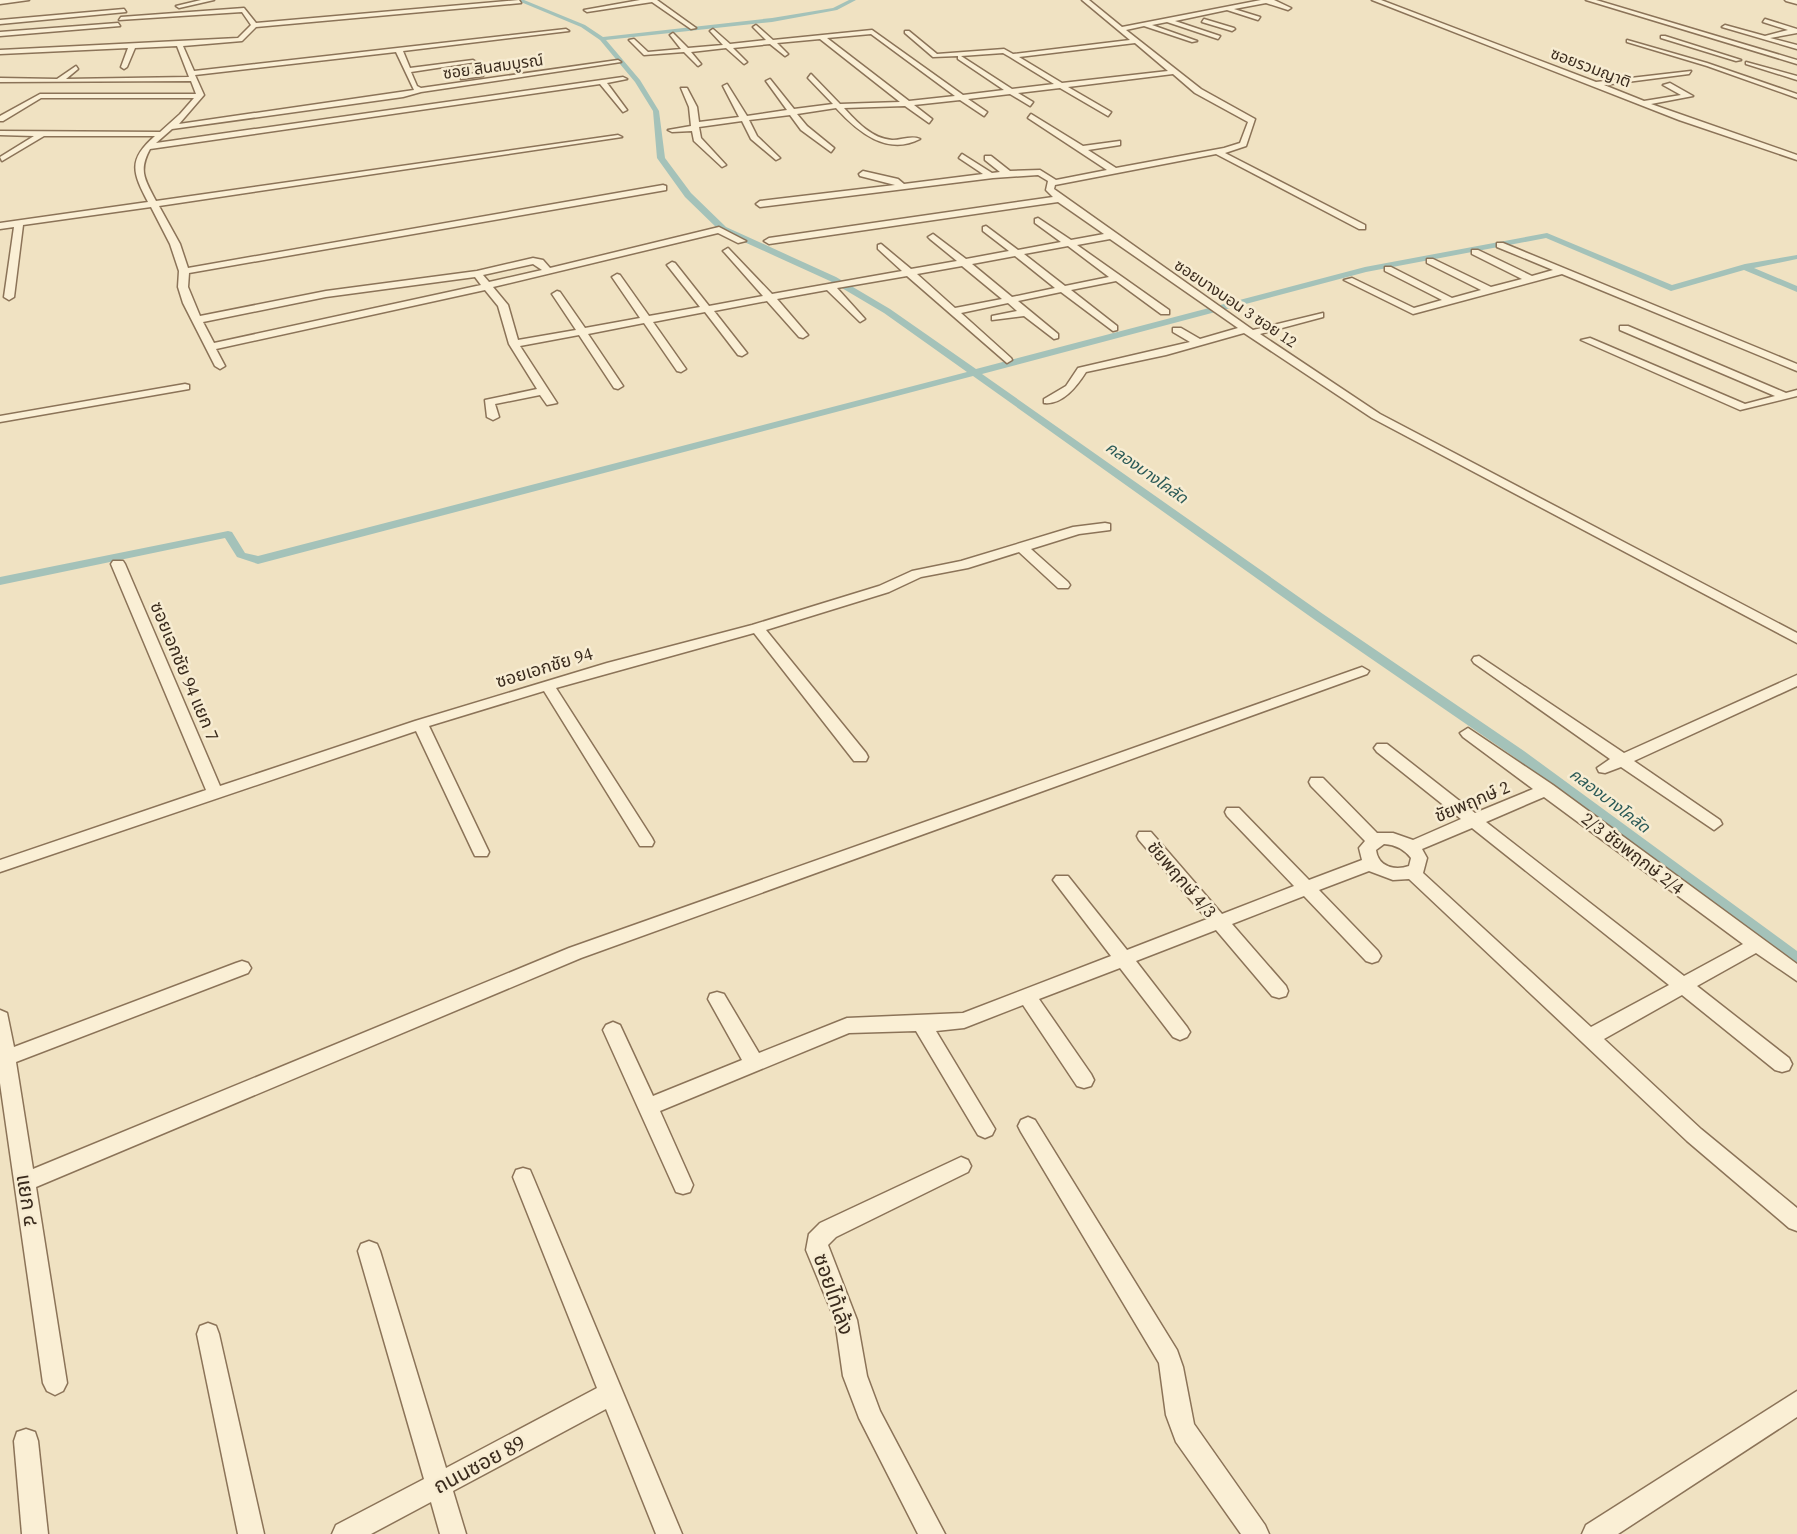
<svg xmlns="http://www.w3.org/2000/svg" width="1797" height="1534" font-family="'Source Serif 4','Noto Sans Thai',serif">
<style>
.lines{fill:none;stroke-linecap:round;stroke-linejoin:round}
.canal{fill:#a4c2b9;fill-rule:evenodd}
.minor-casing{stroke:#8b7358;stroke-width:3}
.minor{fill:#faefd5;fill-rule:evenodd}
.labels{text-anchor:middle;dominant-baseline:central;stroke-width:5;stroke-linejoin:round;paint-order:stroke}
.far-street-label{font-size:16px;fill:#3a2b1d;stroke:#f7ecd2}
.far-water-label{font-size:16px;font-style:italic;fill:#2b5a57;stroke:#f7ecd2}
.street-label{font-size:18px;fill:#3a2b1d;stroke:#f7ecd2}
.near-street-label{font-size:21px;fill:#3a2b1d;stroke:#f7ecd2}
</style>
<rect width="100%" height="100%" fill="#f0e2c2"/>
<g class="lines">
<polygon class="canal" points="516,0 524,0 585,25 603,37 772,18 833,8 849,0 856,0 837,10 772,22 606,40 640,80 659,111 665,158 691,193 726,227 836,277 890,309 976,369 1365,267 1547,233 1672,285 1745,264 1797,255 1797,259 1754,268 1797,286 1797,292 1744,270 1671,291 1546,238 1366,272 982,374 1323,614 1524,751 1797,951 1797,966 1791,964 1514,757 1315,620 973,376 258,564 237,557 225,538 0,585 0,577 228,531 232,532 245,553 258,556 967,372 884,313 830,281 720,231 685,197 657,158 653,111 635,82 600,40 581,27"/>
<defs>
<g id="minor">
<polygon points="0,0 29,0 0,4"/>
<polygon points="201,0 214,0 179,8 176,6"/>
<path d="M519 0 521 3 256 27 242 41 183 46 194 71 566 29 569 31 403 51 410 68 473 60 476 62 411 72 417 86 421 88 618 60 621 62 421 92 403 97 172 129 156 143 623 77 627 79 607 83 627 110 623 112 600 84 150 149C138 171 145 180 156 201L618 135 622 137 159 206 180 244 188 268 663 185 666 186V190L189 273 188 287 200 316 326 291 477 271 533 258 543 260 550 268 719 227 746 241 738 243 718 233 493 287 508 305 518 340 576 330 552 294 557 291 560 292 585 328 640 318 612 277 617 274 620 275 649 316 700 307 667 265 672 262 675 263 709 306 763 296 725 253 723 251 728 248 772 294 902 271 878 249V245L881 244 911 269 957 261 930 239 928 237 933 234 966 259 1009 251 983 231V227L986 226 1018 250 1061 242 1035 223V219L1038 218 1071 240 1104 234 1058 202 769 244 764 241 769 238 1053 197 1046 190 1048 181 1038 175 993 178 760 207 756 204 760 201 895 185 860 176 859 174 863 171 898 179 904 184 983 174 959 158 962 154 992 173 1000 172 985 160V156H991L1010 171 1040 170 1056 180 1107 170 1028 118 1031 114 1083 146 1120 141V145L1088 150 1116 168 1224 148 1240 143 1248 122 1195 93 1173 74 1068 87 1111 112 1108 116 1060 88 1018 93 1033 102 1030 106 1010 94 968 99 987 112 984 116 960 100 914 105 932 119 929 123 905 106 844 108C856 121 872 139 892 140 902 140 911 135 920 139 887 156 858 132 836 108L797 114 807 126 834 148 831 152 801 130 790 115 749 120 757 136 780 158 776 160 751 139 742 121 699 127 701 138 726 165 722 167 694 141 692 131 672 132 668 130 691 126 689 107 681 88H687L697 107 699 122 739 117 723 86 727 84 747 116 787 110 766 81 770 79 794 109 833 104 808 78 811 74 840 104 900 102 820 39 777 43 788 54 785 56 770 44 733 48 747 62 744 64 726 48 691 52 701 64 698 66 684 52 644 55 629 40 634 39 648 52 681 49 670 35 673 33 688 48 723 45 710 31 713 29 730 44 766 40 753 27 756 25 773 40 872 30 963 95 1004 90 958 59V56L933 57 905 33V31H909L937 54 1004 49 1013 54 1130 40 1082 0H1089L1122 27 1261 0H1274L1291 8 1288 10 1266 3 1234 9 1260 17 1258 20 1227 10 1175 21 1220 36 1218 39 1167 22 1152 25 1197 41 1192 42 1144 26 1126 30 1201 89 1255 119 1246 146 1225 153 1365 225V229H1359L1216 154 1055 185 1054 189 1253 330 1323 313V317L1260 334 1380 414 1797 633V643L1372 418 1244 333 1166 355 1086 372C1077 386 1063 405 1044 403V399L1066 386 1078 368 1190 342 1173 332V328H1181L1200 339 1238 328 1110 239 1077 245 1169 310V314H1161L1116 281 1071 290 1117 326V330L1113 331 1061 292 1018 301 1058 334V338L1054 339 1024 316 992 320V316L1017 311 1008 303 961 313 1011 358 1012 360 1007 363 907 276 837 288 865 319 860 322 827 290 777 299 808 335 803 338 799 337 767 301 714 311 747 353 742 356 738 355 705 312 653 322 686 369 681 372 677 371 644 323 588 334 623 386 618 389 614 388 579 335 520 346 557 403 547 405 540 395 495 404 499 417 493 420 487 417 485 400 537 389 509 344 498 306 485 290 216 349 225 366 220 369 215 366 183 303 178 287 179 271 170 244 151 207 23 225 14 297 9 300 4 297 14 227 0 229V223L148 202C133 173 127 160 155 136H44L2 161 0 157 34 136 0 135V131L160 132 180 114 194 98H41L3 121H0V116L40 94H196L191 81 0 82V78L57 79 76 66 78 69 66 79 189 77 177 46 135 48 127 67 124 69 121 67 128 48 0 54V50L238 38 251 25 242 12 119 20 121 17 244 8 256 23ZM871 34 955 96 909 101 827 38ZM1135 43 1168 71 1062 83 1019 57ZM396 52 414 90 179 124 204 95 195 75ZM1003 53 1010 57 1054 84 1012 89 961 56ZM1068 246 1109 277 1065 286 1024 254ZM1015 256 1055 288 1012 297 972 264ZM533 264 542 270 489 282 483 275ZM962 266 1002 299 955 308 917 274ZM475 277 481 285 214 343 203 322 326 297Z"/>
<polygon points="640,0 657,0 696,28 691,29 652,2 587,12 584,10"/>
<polygon points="1372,0 1381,0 1596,82 1691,71 1689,74 1604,85 1644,101 1681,95 1663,85 1670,83 1693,96 1651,104 1797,155 1797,160 1679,120"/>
<polygon points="1586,0 1596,0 1797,60 1797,64"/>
<polygon points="1785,0 1797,0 1797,4 1786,1"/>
<polygon points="124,9 126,12 0,24 0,20"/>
<polygon points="1204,19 1234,28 1235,29 1232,31 1202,22"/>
<polygon points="1765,19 1797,29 1797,33 1770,38 1797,45 1797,49 1722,27 1725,25 1765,36 1788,30 1763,22"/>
<polygon points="118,23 120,26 0,36 0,32"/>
<polygon points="1661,36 1665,36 1741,60 1736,61 1661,38"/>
<polygon points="1627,40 1707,63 1797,94 1797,98 1707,66 1627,42"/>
<polygon points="1746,62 1797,76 1797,80 1746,64"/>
<polygon points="477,65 480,67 483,76 461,79 461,75 476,73 474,67"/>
<polygon points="1497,243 1503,243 1797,364 1797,371 1562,274 1413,314 1344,280 1352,278 1414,308 1442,300 1385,271 1385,267 1391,267 1452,298 1481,290 1427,263 1427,259 1433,259 1491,287 1522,279 1472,254 1472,250 1478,250 1532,276 1553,270 1497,247"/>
<polygon points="1620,326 1628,326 1786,393 1797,390 1797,396 1740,410 1581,340 1590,338 1745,404 1775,396 1620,330"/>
<polygon points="185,384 189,385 189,389 0,422 0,416"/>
<polygon points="1105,523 1110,524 1110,530 1079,534 1031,549 1068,582 1070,585 1068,588 1058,588 1019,552 968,568 921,577 889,592 766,630 866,753 868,757 866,761 854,761 754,633 556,688 652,838 654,842 652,846 640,846 544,691 429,726 489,852 487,856 475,856 473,852 416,731 0,872 0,860 206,790 111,564 113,561 123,561 125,564 220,786 415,721 607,663 752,625 879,586 912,571 961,561 1073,527"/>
<polygon points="1479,656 1624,753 1797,675 1797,686 1634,761 1720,820 1722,824 1714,830 1621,767 1605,773 1599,772 1597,768 1610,759 1474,663 1472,660 1474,657"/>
<polygon points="1362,667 1369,671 1367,674 581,958 36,1187 67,1383 63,1391 55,1395 47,1391 43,1383 0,1083 0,1010 7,1013 14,1047 236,963 242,961 248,963 251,968 248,973 16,1062 33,1169 569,948"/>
<path d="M1468 728 1553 785 1797 964V981L1756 953 1697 986 1789 1058 1792 1064 1789 1070 1782 1072 1775 1070 1682 995 1604 1039 1701 1129 1797 1208V1231L1789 1228 1687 1141 1409 879 1393 880 1369 871 1319 890 1378 951 1381 956 1378 961 1372 963 1366 961 1304 896 1232 924 1286 986 1288 991 1286 996 1279 998 1272 996 1216 930 1136 961 1187 1027 1190 1032 1187 1037 1180 1040 1173 1037 1120 968 1039 999 1091 1074 1094 1080 1091 1086 1084 1088 1077 1086 1023 1005 964 1028 936 1031 995 1129 992 1135 985 1138 978 1135 916 1031 849 1033 660 1111 693 1185 690 1192 683 1194 676 1192 603 1030 606 1025 613 1022 620 1025 653 1096 742 1060 708 999 710 994 717 992 724 994 759 1053 847 1018 963 1013 1111 956 1056 884 1053 880 1056 876H1068L1127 950 1207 919 1139 840 1137 836 1139 832H1151L1222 914 1294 886 1227 816 1225 812 1227 808H1239L1309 880 1362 860 1359 848 1365 841 1311 786 1309 782 1311 778H1323L1377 833H1393L1413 840 1461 819 1377 752 1374 748 1377 744H1387L1475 813 1533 789 1463 737 1460 733ZM1544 797 1743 944 1684 976 1486 822ZM1472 828 1669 985 1591 1027 1423 873 1427 858 1422 849ZM1384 844C1396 845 1404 849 1411 858L1409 866C1395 871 1378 867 1376 850Z"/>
<polygon points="1028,1117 1035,1120 1177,1350 1183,1367 1194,1424 1265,1525 1269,1534 1241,1534 1176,1442 1166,1415 1159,1363 1021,1132 1018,1126 1021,1120"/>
<polygon points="961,1157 968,1160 971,1166 968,1172 836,1237 828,1245 857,1320 867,1376 880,1411 945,1534 918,1534 859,1418 843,1376 835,1320 806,1250 809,1234 820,1223"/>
<polygon points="523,1168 530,1170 533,1177 682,1534 656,1534 606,1409 453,1491 466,1534 440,1534 431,1502 371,1534 332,1534 336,1525 424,1479 358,1251 361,1244 369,1241 377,1244 380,1251 446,1468 597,1388 513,1177 516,1170"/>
<polygon points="208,1323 216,1326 219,1334 264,1534 238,1534 197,1334 200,1326"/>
<polygon points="1797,1391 1797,1417 1618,1534 1582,1534 1586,1525"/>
<polygon points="26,1429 35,1432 38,1441 48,1534 22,1534 14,1441 17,1432"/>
</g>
</defs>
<use href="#minor" class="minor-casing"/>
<use href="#minor" class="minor"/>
</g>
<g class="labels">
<g class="far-street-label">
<text transform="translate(493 66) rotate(-8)">ซอย สินสมบูรณ์</text>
<text transform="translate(1591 67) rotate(21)">ซอยรวมญาติ</text>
<text transform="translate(1236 303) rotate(34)">ซอยบางบอน 3 ซอย 12</text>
</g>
<g class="far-water-label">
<text transform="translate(1147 472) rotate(35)">คลองบางโคลัด</text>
<text transform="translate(1610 800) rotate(37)">คลองบางโคลัด</text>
</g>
<g class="street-label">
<text transform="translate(544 667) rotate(-17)">ซอยเอกชัย 94</text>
<text transform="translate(185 671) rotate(67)">ซอยเอกชัย 94 แยก 7</text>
<text transform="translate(1472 801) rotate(-23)">ชัยพฤกษ์ 2</text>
<text transform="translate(1633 853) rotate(37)">2/3 ชัยพฤกษ์ 2/4</text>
<text transform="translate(1182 879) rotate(49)">ชัยพฤกษ์ 4/3</text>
</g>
<g class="near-street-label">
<text transform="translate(28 1200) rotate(81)">แยก ๔</text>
<text transform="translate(834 1294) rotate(71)">ซอยไท้เล้ง</text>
<text transform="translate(479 1464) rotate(-28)">ถนนซอย 89</text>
</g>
</g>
</svg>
